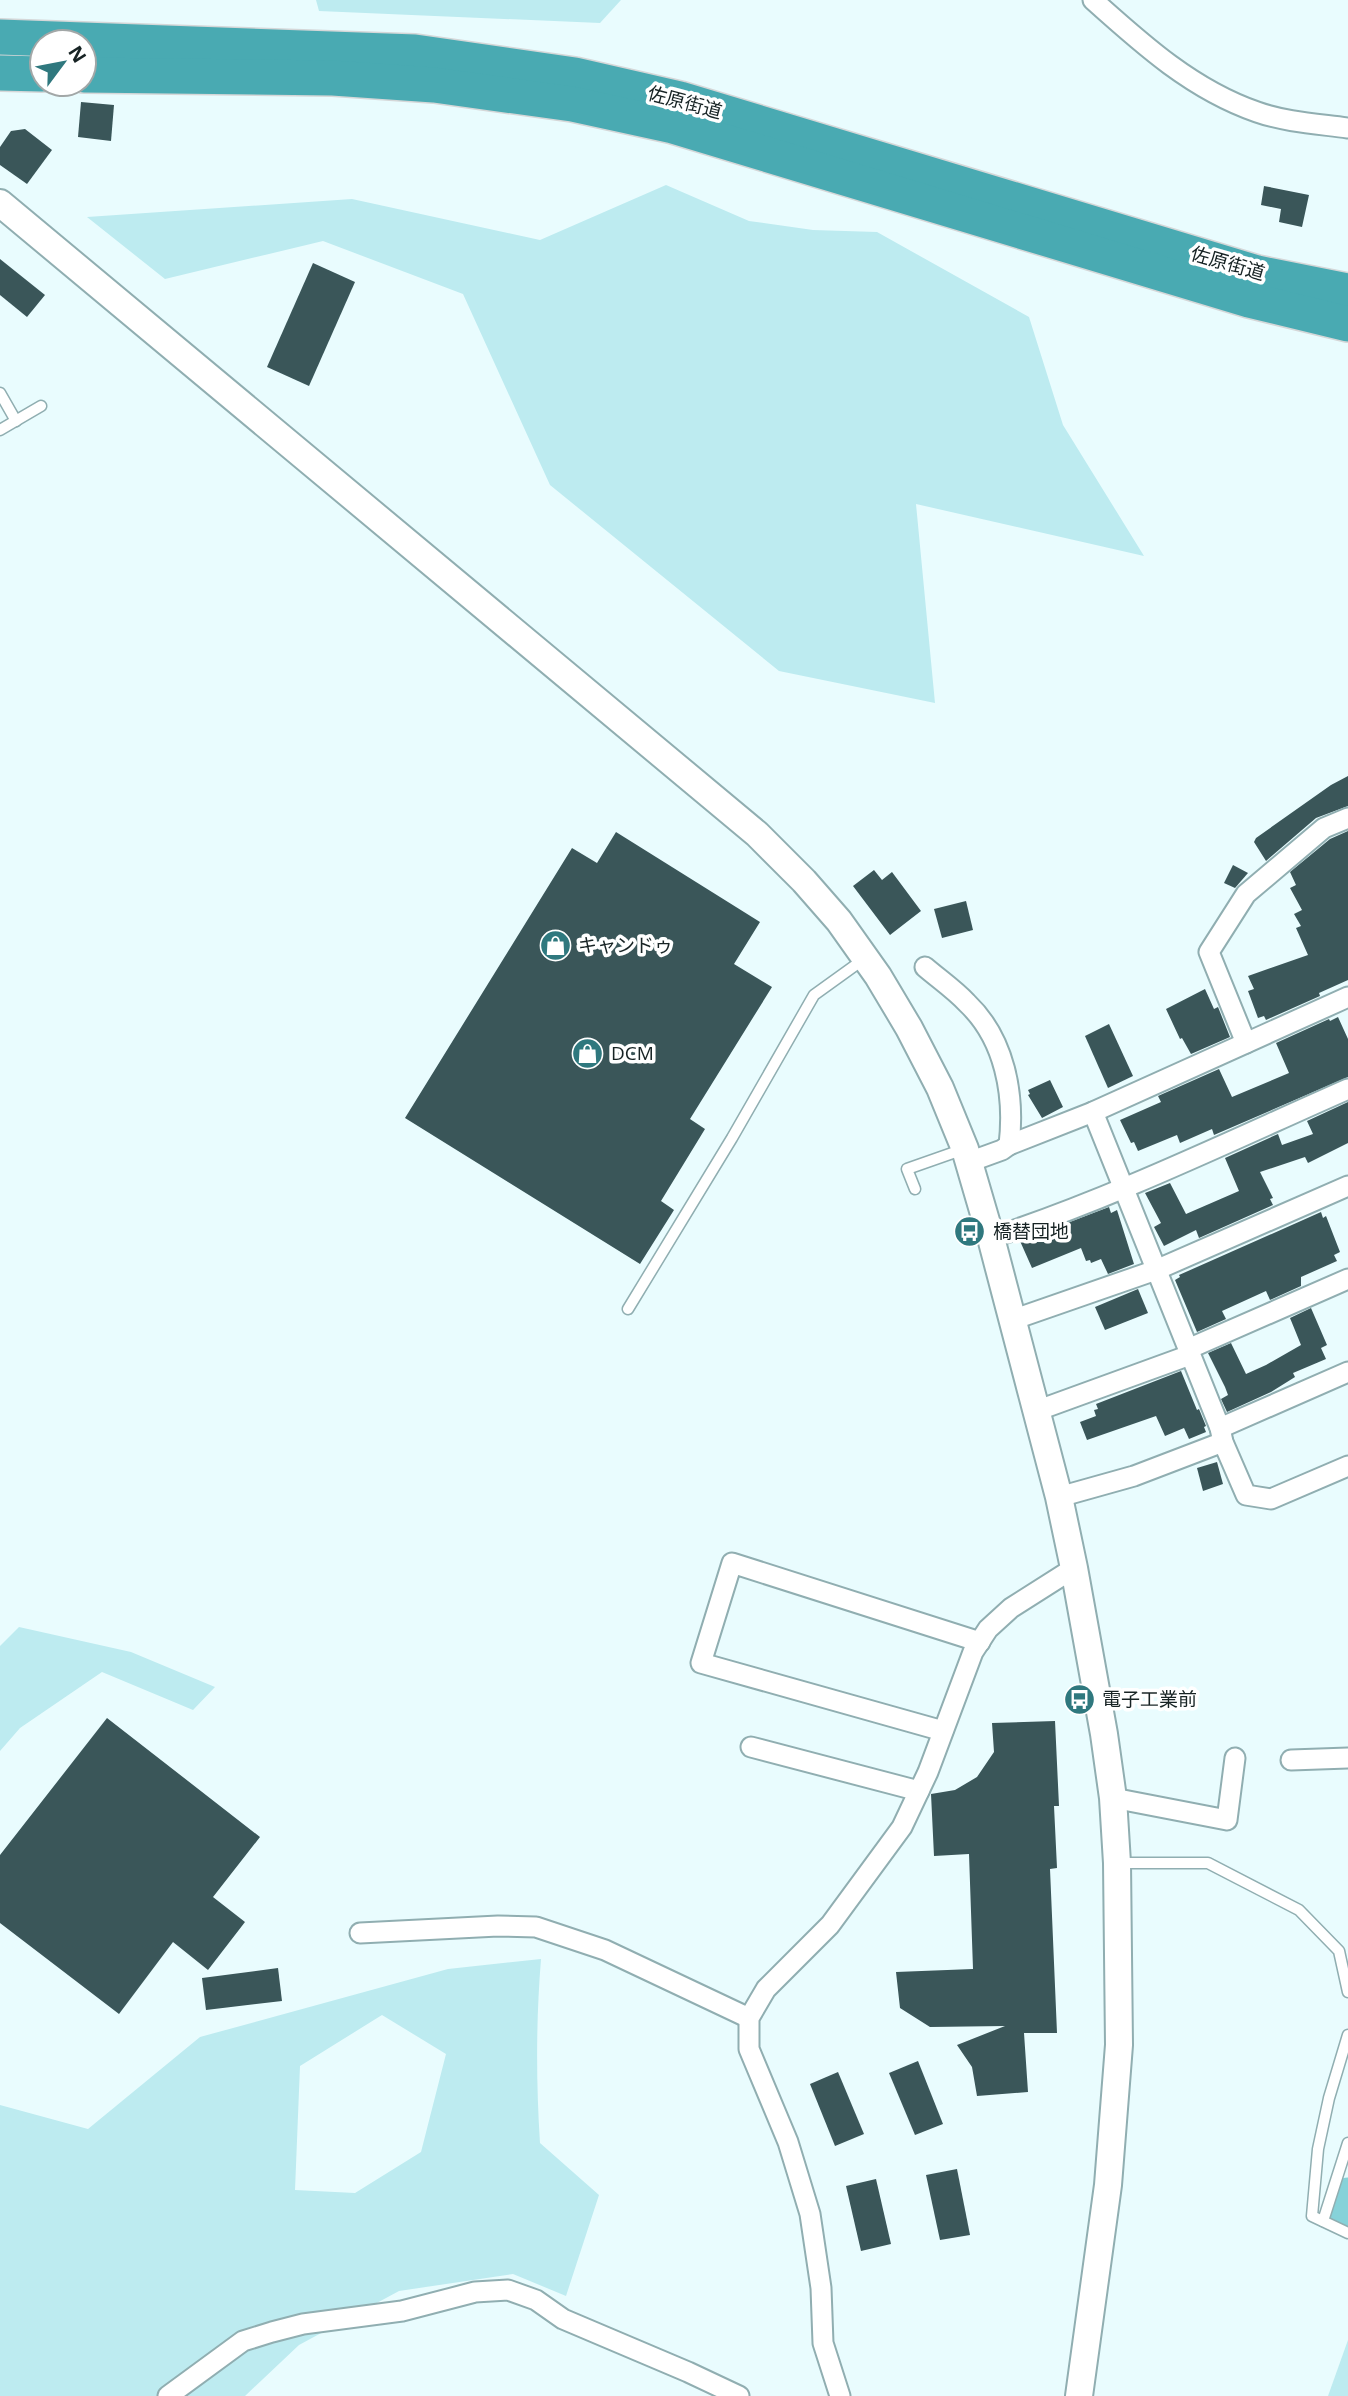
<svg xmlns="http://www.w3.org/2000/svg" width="1348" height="2396" font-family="'Open Sans','Noto Sans JP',sans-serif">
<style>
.green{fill:#bdebf0;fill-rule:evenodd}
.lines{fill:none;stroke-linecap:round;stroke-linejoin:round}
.river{stroke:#86d2d9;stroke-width:37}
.building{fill:#3a5659}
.lane-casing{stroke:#90aeb1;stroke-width:13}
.street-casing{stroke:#90aeb1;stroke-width:23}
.secondary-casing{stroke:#90aeb1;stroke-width:30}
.highway-casing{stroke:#d5d7d8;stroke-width:38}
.lane{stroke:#fff;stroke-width:10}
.street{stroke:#fff;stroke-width:19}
.secondary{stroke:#fff;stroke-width:26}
.highway{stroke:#49aab2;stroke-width:35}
.labels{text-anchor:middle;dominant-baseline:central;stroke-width:7;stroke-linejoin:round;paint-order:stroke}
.street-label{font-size:19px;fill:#172324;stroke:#fff}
.poi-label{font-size:19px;fill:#172324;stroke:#fff;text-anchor:start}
</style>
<rect width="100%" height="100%" fill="#e9fcfe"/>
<g class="green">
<polygon points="316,0 621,0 600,23 319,11"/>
<polygon points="666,185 749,221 813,230 877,232 1029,317 1063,425 1144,556 916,504 935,703 779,671 550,485 463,294 323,241 165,279 87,217 352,199 540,240"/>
<polygon points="19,1627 131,1652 215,1687 193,1710 102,1672 20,1728 0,1751 0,1646"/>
<path d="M541 1959C536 2021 536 2081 540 2143L599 2195 566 2296 513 2274 399 2291 299 2345 245 2396H0V2105L88 2129 200 2037 448 1969ZM382 2015 446 2054 421 2152 355 2193 295 2190 300 2066Z"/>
<polygon points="1348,2340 1348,2396 1328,2396"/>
</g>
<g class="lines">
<polyline class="river" points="1339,2214 1348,2196"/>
</g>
<g class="building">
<polygon points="81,102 114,105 111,141 78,137"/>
<polygon points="25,129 52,150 27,184 0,165 0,147 11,131"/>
<polygon points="1264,186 1309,195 1302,227 1279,222 1281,209 1261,205"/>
<polygon points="0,259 45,295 27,317 0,295"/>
<polygon points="313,263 355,282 309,386 267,367"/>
<polygon points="1348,776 1348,806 1316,818 1266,861 1254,842 1256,838 1331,785"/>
<polygon points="1348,831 1348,980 1319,993 1320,996 1266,1020 1264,1016 1258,1018 1248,991 1254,989 1248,976 1308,955 1296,928 1301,926 1294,914 1302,910 1290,888 1296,885 1290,872 1330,839"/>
<polygon points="616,832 760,922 734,964 772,987 690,1119 705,1129 661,1201 674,1210 640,1264 405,1118 572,848 597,863"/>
<polygon points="1233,865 1248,873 1235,888 1224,883"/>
<polygon points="874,870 882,880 892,872 921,911 890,935 853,886"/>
<polygon points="966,901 973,930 942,938 934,909"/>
<polygon points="1205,989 1214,1009 1218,1007 1230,1037 1191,1054 1182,1038 1180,1039 1166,1009"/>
<polygon points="1338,1017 1348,1039 1348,1077 1214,1135 1212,1129 1180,1143 1177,1135 1138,1151 1134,1142 1131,1143 1120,1120 1161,1102 1158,1096 1219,1069 1232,1097 1289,1073 1276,1043 1329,1019 1330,1021"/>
<polygon points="1109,1024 1133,1076 1108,1088 1085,1036"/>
<polygon points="1050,1080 1063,1107 1042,1118 1028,1095 1030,1094 1028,1090"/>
<polygon points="1348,1102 1348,1143 1308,1163 1305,1157 1260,1172 1273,1198 1270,1199 1273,1205 1199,1238 1196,1230 1164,1246 1154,1227 1161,1223 1145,1193 1170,1183 1186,1214 1239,1191 1225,1158 1278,1134 1282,1145 1313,1134 1307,1121"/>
<polygon points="1109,1207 1111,1213 1117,1210 1134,1264 1108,1274 1101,1259 1091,1263 1090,1260 1086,1261 1081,1248 1032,1268 1020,1241"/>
<polygon points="1321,1212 1323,1218 1326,1216 1340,1252 1334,1255 1337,1261 1301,1277 1301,1286 1270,1300 1266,1291 1222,1311 1226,1319 1197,1332 1175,1280 1180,1277 1179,1275"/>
<polygon points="1138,1289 1148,1313 1105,1330 1095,1307"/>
<polygon points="1311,1308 1327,1345 1321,1348 1326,1359 1293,1373 1295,1377 1271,1392 1227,1412 1221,1399 1228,1395 1225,1387 1208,1353 1231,1343 1246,1374 1266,1365 1301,1345 1290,1318"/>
<polygon points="1181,1371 1197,1410 1199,1409 1206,1426 1204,1427 1206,1432 1189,1439 1184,1428 1165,1436 1156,1416 1087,1440 1080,1422 1096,1416 1094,1410 1098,1409 1096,1404"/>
<polygon points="1217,1462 1223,1484 1203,1491 1197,1468"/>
<polygon points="107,1718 260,1837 213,1897 245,1922 208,1970 173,1942 119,2014 0,1923 0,1855"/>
<polygon points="1055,1721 1059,1806 1054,1806 1057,1868 1050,1869 1057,2033 1024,2033 1028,2092 977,2096 972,2067 957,2045 1005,2026 930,2027 900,2008 896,1972 973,1969 969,1854 934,1856 931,1794 955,1790 977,1777 994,1752 992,1723"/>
<polygon points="278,1968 282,2001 206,2010 202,1978"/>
<polygon points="918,2061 943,2124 915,2135 889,2073"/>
<polygon points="838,2072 864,2134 835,2146 810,2084"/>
<polygon points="957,2169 970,2235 940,2240 926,2175"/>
<polygon points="876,2179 891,2244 861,2251 846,2186"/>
</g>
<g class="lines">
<defs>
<g id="lane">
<polyline points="0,393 16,421"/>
<polyline points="0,430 41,406"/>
<polyline points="915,1189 907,1169 964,1149"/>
<polyline points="628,1309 732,1138 814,995 864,959"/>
<polyline points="1118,1863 1208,1863 1299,1910 1339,1951 1348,1992"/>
<polyline points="1348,2035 1329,2098 1318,2149 1312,2216 1348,2233"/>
<polyline points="1323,2221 1348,2143"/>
</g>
<g id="street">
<path d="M1093 0C1143 45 1193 90 1257 112 1285 122 1319 124 1348 128"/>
<path d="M925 967C939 979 955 990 967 1003 1005 1039 1015 1095 1009 1145L1002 1150 969 1162"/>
<polyline points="1246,1043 1209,952 1246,894 1324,828 1348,818"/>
<polyline points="1093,1112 1220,1428 1223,1442 1246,1495 1271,1499 1348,1466"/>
<polyline points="1009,1145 1093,1112 1348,997"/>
<path d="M991 1238C1113 1198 1230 1141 1348 1089"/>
<polyline points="1012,1320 1156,1270 1348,1186"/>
<polyline points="1188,1349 1348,1279"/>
<polyline points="1036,1411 1190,1355"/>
<polyline points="1220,1428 1348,1372"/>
<polyline points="1059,1497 1134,1476 1223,1442"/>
<polyline points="943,1731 701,1663 732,1563 980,1642"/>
<polyline points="751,1747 919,1791"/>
<polyline points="1291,1760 1348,1758"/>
<polyline points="1113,1798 1227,1820 1235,1758"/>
<polyline points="360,1933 498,1926 536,1927 605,1950 749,2018"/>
<polyline points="168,2396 243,2341 272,2332 303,2324 402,2311 475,2292 508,2290 536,2300 563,2319 688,2372 739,2396"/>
<polyline points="840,2396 823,2343 821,2288 810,2214 788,2142 749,2049 749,2018 766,1989 830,1925 902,1827 928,1772 973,1652 988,1629 1011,1608 1074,1568"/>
</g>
<polyline id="secondary" points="0,203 757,834 804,881 839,921 878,976 909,1028 940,1088 965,1149 991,1238 1059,1497 1074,1568 1104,1734 1113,1798 1117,1863 1119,2045 1108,2185 1079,2396"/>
<g id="highway">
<polyline points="0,37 415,52 575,75 680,99 1257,273 1348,291"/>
<polyline points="0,73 42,74"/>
<polyline points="84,75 333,78 434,85 572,104 673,126 1249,300 1348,324"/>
</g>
</defs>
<use href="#lane" class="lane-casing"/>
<use href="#street" class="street-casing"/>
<use href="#secondary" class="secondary-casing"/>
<use href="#highway" class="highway-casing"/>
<use href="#lane" class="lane"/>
<use href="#street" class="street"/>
<use href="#secondary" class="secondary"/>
<use href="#highway" class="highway"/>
</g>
<defs>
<symbol id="shop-disc" viewBox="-11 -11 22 22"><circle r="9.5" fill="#2f787e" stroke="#fff"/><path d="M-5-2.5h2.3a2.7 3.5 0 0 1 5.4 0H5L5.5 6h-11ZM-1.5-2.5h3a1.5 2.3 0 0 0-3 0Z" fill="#fff"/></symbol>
<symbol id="bus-disc" viewBox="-11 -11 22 22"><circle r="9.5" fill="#2f787e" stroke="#fff"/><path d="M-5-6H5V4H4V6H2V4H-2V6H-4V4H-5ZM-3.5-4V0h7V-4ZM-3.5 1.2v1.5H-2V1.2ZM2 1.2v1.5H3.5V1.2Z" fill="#fff"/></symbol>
</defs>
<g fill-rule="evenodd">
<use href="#shop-disc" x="538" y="928" width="35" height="35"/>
<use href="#shop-disc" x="570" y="1036" width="35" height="35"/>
<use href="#bus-disc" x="952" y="1214" width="35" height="35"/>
<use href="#bus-disc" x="1062" y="1682" width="35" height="35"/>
</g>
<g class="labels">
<g class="street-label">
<text transform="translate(685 102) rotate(15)">佐原街道</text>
<text transform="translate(1228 263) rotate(16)">佐原街道</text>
</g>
<g class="poi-label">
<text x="578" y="945">キャンドゥ</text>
<text x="611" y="1053">DCM</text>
<text x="993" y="1231">橋替団地</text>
<text x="1102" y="1699">電子工業前</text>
</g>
</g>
<g transform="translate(63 63) rotate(58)"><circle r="33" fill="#ffffff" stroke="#a2a7a7" stroke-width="2"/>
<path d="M0-5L12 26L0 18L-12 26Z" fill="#2f787e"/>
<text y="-10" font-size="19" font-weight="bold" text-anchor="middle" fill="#172324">N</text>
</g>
</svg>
